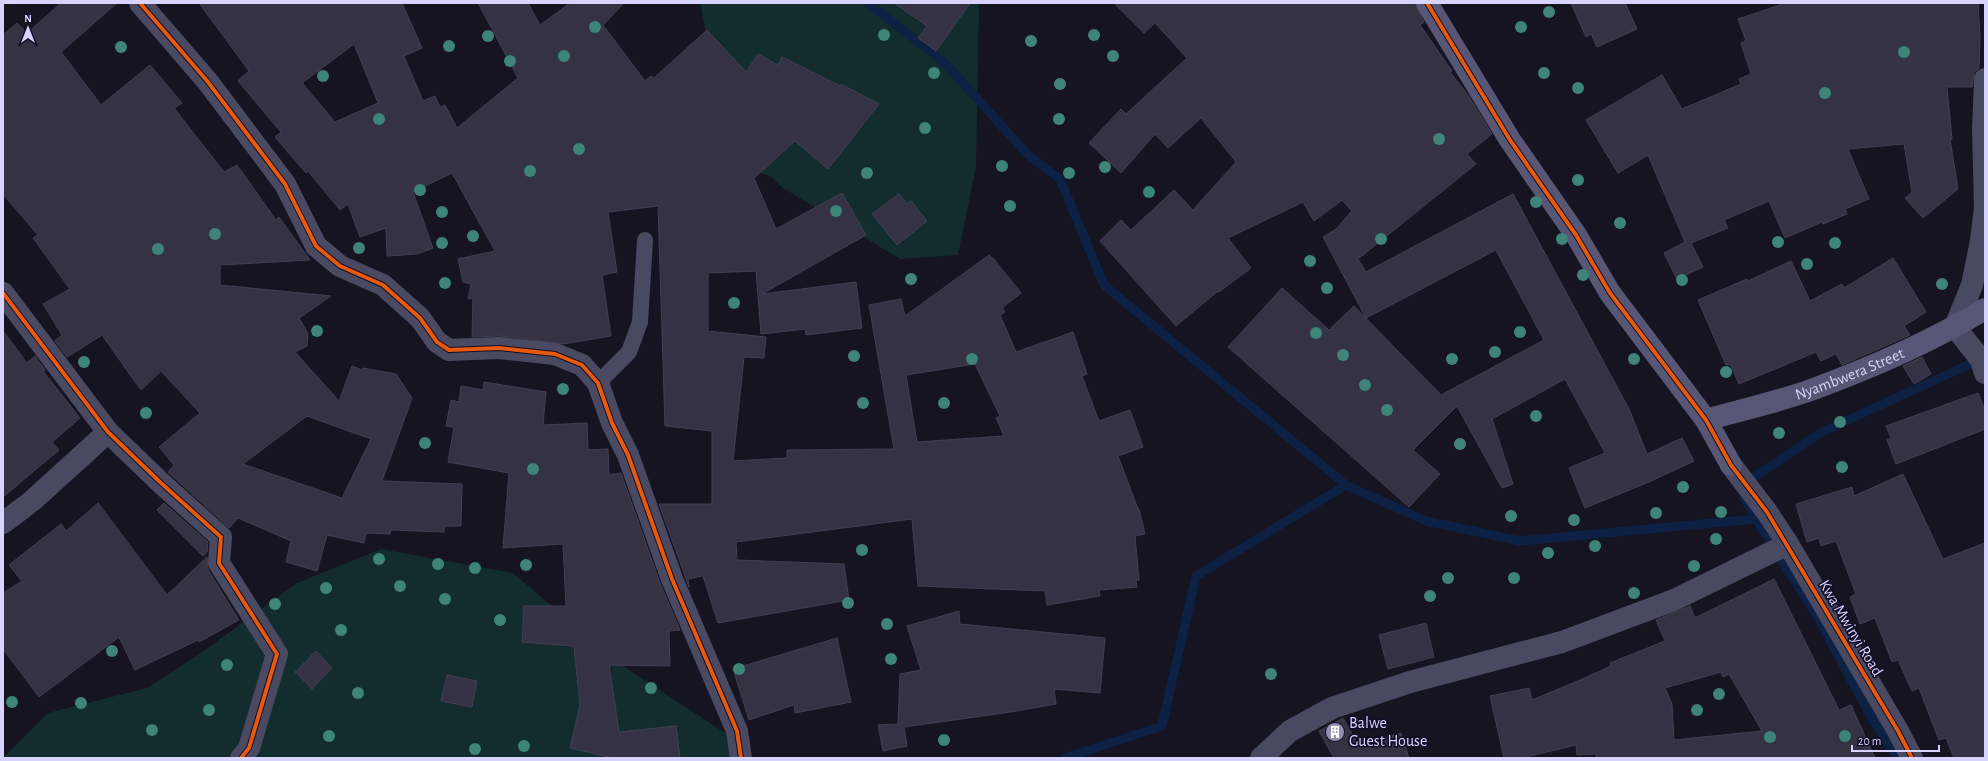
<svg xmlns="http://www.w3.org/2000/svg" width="1988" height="761" font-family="'Alegreya Sans',sans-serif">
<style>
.green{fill:#132c2d}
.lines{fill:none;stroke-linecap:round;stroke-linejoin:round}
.stream{stroke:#0d2144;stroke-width:9}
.building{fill:#343243;stroke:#433f54;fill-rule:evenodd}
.lane{stroke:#4a4962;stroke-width:16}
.street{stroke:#4a4962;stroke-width:22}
.secondary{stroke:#575674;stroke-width:22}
.cycleway-casing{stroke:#130f26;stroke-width:6}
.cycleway{stroke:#e8590c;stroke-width:4}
.tree{fill:#3e8478}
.labels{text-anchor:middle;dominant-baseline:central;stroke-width:3.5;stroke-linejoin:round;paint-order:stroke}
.street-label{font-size:16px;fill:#d9d4ff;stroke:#130f26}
.poi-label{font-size:16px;fill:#d9d4ff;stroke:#130f26;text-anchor:start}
</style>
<rect width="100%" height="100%" fill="#161421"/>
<g class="green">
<polygon points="700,3 979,3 976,167 958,255 900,259 783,188 770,176 751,170 728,142"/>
<polygon points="381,549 513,573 617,662 733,738 730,758 3,758 48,713 147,688 198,655 297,583"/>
</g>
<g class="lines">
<g class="stream">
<polyline points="868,3 945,63 1028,155 1060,179 1104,285 1346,485 1426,521 1520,541 1756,519 1744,497"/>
<polyline points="1754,477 1822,432 1981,359"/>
<polyline points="1756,519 1817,616 1871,717 1898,758"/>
<polyline points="1065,758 1162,726 1196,576 1346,485"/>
</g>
</g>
<g class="building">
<path d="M61 3H117L61 52 101 105 150 65 182 103 174 108 224 172 237 165 276 220 279 217 310 260 220 265V285L331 296 299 318 308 334 307 346 295 352 339 401 352 366 362 370 363 368 396 374 412 398 382 481 462 484 461 526H444V532L391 530 390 534 366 533 364 543 327 535 317 571 286 562 291 541 238 518 229 528 168 472 174 465 159 447 200 413 161 371 141 390 102 335 67 357 55 341 62 335 43 304 70 289 33 238 38 235 3 194V35L17 23 27 33ZM307 416 371 439 342 498 243 464Z"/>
<path d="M199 3H402L422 48 404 56 423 101 435 96 440 107 445 105 457 128 518 78 478 3H528L540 25 570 3H624L603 25 645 81 651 76 654 78 707 30 746 72 758 54 778 65 782 57 840 86 841 84 879 104 828 169 795 141 754 178 776 229 842 193 866 235 762 294 856 282 862 328 806 335 805 329 761 334 756 271 708 273V331L766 337 764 358 744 357 733 461 787 458V450L894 449 869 305 901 299 905 316 989 255 992 259 993 258 1021 293 1002 308 1005 312 1000 315 1016 352 1073 332 1087 374 1082 376 1099 421 1130 410 1143 447 1118 456 1138 509H1139L1145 534 1135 536 1139 580H1136L1137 587 1099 590 1100 596 1047 605 1045 591 918 586 912 519 736 542 737 560 844 564 849 600 718 623 703 576 688 579 689 587 659 504H712V431L665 426 658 206 608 212 617 272 602 275 611 336 563 344 500 336 472 337 473 298 468 299 471 284 463 282 458 259 495 251 452 173 413 192 433 248 417 254 387 256 386 228 360 237 348 204 340 210 308 171 306 173 275 137 281 132 238 81 249 71ZM354 44 378 103 335 122 302 83ZM975 364 1000 416 996 418 1004 436 917 442 906 375Z"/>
<polygon points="894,3 970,3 936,51 918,38 927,26"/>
<polygon points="1114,3 1415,3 1424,22 1420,25 1452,71 1450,72 1468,95 1492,134 1467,154 1476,164 1358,259 1366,272 1513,194 1629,409 1647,454 1682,438 1694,461 1649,482 1585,508 1569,468 1605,453 1565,379 1492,419 1513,484 1502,488 1457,406 1413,450 1440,474 1409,507 1228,347 1282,288 1329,330 1354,306 1441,395 1544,340 1496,250 1366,318 1323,237 1336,229 1352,211 1342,200 1314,221 1303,202 1228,238 1251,268 1219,292 1218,291 1176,326 1100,241 1121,220 1131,230 1174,190 1193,210 1236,162 1201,118 1168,148 1155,134 1121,173 1089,143 1121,109 1126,114 1187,58 1155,23 1144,33"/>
<polygon points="1571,3 1625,3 1637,29 1597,47 1591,34 1586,37"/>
<polygon points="1786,3 1978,3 1980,37 1979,68 1974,73 1972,87 1947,87 1952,139 1950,139 1958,189 1923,218 1905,198 1912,192 1904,144 1848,149 1869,199 1845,209 1847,214 1823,224 1822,222 1785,238 1769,201 1724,220 1728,228 1691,243 1703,267 1677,279 1664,253 1685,242 1648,155 1618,173 1586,120 1662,75 1682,109 1741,84 1739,79 1751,74 1741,43 1746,41 1738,19"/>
<polygon points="899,194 907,204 911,201 927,221 897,245 872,214"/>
<polygon points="1893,258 1926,312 1904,326 1910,335 1842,365 1836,354 1821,361 1816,352 1739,384 1730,364 1726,365 1698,300 1747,279 1748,281 1791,261 1810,301 1842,284 1844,288"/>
<polygon points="3,331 27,363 35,356 45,370 43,371 80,418 52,442 59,450 3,497"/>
<polygon points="1922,357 1931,374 1914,384 1903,366"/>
<polygon points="484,382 546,392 543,425 587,423 588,450 608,449 609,475 621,473 660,583 680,630 669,631 670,666 609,665 619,732 676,726 680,758 613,758 570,748 580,705 574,646 522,642 524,606 566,606 563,544 503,548 509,473 448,462 454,427 446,426 451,400 459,402 461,386 483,390"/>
<polygon points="1978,393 1985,410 1985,429 1896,464 1887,440 1891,438 1886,426"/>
<polygon points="1903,474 1943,559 1985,543 1985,758 1954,758 1946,738 1939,740 1919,688 1912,691 1898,660 1892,662 1875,618 1860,624 1850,597 1856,594 1836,541 1821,546 1819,538 1807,542 1796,504 1852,487 1854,496"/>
<polygon points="98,503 167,595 207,557 208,570 239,620 199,642 198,640 135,670 119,637 39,697 3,649 3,593 22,581 9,565 61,524 66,531"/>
<polygon points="164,503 208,542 207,552 203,556 157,510"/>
<path d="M1774 579 1839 710 1851 705 1875 758H1596V754L1577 755 1576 745 1522 758H1504L1490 696 1529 688 1532 700 1580 680 1611 666 1610 663 1665 641 1656 620 1690 606 1695 618ZM1721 672 1723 677 1729 674 1762 731 1674 740 1672 704 1665 688Z"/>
<polygon points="959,611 960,624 1105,638 1100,693 1054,689 1056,704 1011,712 904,727 907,746 883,751 878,725 898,724 900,674 921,670 907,626"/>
<polygon points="1426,623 1434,657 1388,669 1379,635"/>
<polygon points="837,638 851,702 795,713 794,705 749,720 733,669"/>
<polygon points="316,651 332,668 312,689 295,672"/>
<polygon points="447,675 477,681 472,707 441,701"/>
<polygon points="1343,718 1359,746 1401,733 1409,758 1334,758 1319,731"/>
</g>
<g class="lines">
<polyline class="lane" points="598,383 629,352 640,322 645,240"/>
<g class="street">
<polyline points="140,3 208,82 285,184 316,246 340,266 383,285 420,318 437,342 449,350 499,348 555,354 582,365 598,383 612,423 628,455 672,579 737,731 741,758"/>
<polyline points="1985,79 1983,130 1985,207 1981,241 1972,285 1955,327 1981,360 1985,373"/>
<polyline points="3,293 108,432 161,483 221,537 219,563 277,654 249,748 241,758"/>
<polyline points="1731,465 1767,512 1788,544 1898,731 1912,758"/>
<polyline points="3,523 32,501 108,432"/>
<polyline points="1261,758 1290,731 1332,708 1410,682 1562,642 1674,600 1788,544"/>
</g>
<g class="secondary">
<polyline points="1427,3 1510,140 1576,235 1610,293 1706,420 1731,465"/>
<path id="s1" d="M1706 420C1741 410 1777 402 1811 390 1871 368 1931 342 1985 309"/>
</g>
<defs>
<g id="cycleway">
<polyline points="140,3 208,82 285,184 316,246 340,266 383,285 420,318 437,342 449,350 499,348 555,354 582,365 598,383 612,423 628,455 672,579 737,731 741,758"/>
<polyline points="1427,3 1510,140 1576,235 1610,293 1706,420 1731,465 1767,512 1898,731 1912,758"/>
<polyline points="3,293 108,432 161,483 221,537 219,563 277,654 249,748 241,758"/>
</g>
</defs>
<use href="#cycleway" class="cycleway-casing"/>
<use href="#cycleway" class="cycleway"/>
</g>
<g class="tree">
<circle cx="1549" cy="12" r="6"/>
<circle cx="595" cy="27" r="6"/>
<circle cx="1521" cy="27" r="6"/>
<circle cx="884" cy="35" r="6"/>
<circle cx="1094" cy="35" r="6"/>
<circle cx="488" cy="36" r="6"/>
<circle cx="1031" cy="41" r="6"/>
<circle cx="449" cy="46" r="6"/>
<circle cx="121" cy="47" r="6"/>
<circle cx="1904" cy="52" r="6"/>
<circle cx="564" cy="56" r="6"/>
<circle cx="1113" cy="56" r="6"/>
<circle cx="510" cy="61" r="6"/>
<circle cx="934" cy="73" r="6"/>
<circle cx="1544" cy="73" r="6"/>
<circle cx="323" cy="76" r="6"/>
<circle cx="1060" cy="84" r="6"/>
<circle cx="1578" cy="88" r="6"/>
<circle cx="1825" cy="93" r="6"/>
<circle cx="379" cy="119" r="6"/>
<circle cx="1059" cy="119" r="6"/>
<circle cx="925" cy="128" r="6"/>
<circle cx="1439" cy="139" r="6"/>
<circle cx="579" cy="149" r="6"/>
<circle cx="1002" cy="166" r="6"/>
<circle cx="1105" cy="167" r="6"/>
<circle cx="530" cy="171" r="6"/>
<circle cx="867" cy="173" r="6"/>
<circle cx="1069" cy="173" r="6"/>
<circle cx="1578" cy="180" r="6"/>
<circle cx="420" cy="190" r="6"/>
<circle cx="1149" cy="192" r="6"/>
<circle cx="1536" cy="202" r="6"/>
<circle cx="1010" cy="206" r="6"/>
<circle cx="836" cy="211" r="6"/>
<circle cx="442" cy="212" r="6"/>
<circle cx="1620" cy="223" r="6"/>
<circle cx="215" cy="234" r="6"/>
<circle cx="473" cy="236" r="6"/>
<circle cx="1381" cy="239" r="6"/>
<circle cx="1562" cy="239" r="6"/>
<circle cx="1778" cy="242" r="6"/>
<circle cx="442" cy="243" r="6"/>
<circle cx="1835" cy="243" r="6"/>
<circle cx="359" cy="248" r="6"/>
<circle cx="158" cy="249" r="6"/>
<circle cx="1310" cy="261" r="6"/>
<circle cx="1807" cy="264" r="6"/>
<circle cx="1583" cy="275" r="6"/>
<circle cx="911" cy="279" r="6"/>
<circle cx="1682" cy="280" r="6"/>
<circle cx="445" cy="283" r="6"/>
<circle cx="1942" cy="284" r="6"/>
<circle cx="1327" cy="288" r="6"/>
<circle cx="734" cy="303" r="6"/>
<circle cx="317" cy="331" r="6"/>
<circle cx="1520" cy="332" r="6"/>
<circle cx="1316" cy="333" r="6"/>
<circle cx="1495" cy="352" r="6"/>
<circle cx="1343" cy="355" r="6"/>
<circle cx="854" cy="356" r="6"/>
<circle cx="972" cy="359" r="6"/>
<circle cx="1452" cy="359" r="6"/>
<circle cx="1634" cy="359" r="6"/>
<circle cx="84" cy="362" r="6"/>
<circle cx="1726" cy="372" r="6"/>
<circle cx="1365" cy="385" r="6"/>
<circle cx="563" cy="389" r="6"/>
<circle cx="863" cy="403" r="6"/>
<circle cx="944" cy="403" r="6"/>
<circle cx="1387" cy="410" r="6"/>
<circle cx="146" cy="413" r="6"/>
<circle cx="1536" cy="416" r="6"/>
<circle cx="1840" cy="422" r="6"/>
<circle cx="1779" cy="433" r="6"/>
<circle cx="425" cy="443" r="6"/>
<circle cx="1460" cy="444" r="6"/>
<circle cx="1842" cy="467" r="6"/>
<circle cx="533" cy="469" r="6"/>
<circle cx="1683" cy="487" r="6"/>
<circle cx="1721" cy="512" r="6"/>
<circle cx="1656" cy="513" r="6"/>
<circle cx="1511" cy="516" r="6"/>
<circle cx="1574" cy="520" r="6"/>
<circle cx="1716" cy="539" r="6"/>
<circle cx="1595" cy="546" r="6"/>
<circle cx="862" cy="550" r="6"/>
<circle cx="1548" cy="553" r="6"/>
<circle cx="379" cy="559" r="6"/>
<circle cx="438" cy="564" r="6"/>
<circle cx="526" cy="565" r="6"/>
<circle cx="1694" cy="566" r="6"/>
<circle cx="475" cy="568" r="6"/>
<circle cx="1448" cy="578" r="6"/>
<circle cx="1514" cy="578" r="6"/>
<circle cx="400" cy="586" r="6"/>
<circle cx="326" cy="588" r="6"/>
<circle cx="1634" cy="593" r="6"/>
<circle cx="1430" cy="596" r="6"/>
<circle cx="445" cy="599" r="6"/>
<circle cx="848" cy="603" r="6"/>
<circle cx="275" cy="604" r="6"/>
<circle cx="500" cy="620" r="6"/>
<circle cx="887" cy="624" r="6"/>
<circle cx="341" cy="630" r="6"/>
<circle cx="112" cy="651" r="6"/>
<circle cx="891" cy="659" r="6"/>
<circle cx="227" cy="665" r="6"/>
<circle cx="739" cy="669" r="6"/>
<circle cx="1271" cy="674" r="6"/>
<circle cx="651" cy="688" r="6"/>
<circle cx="358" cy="693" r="6"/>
<circle cx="1719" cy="694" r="6"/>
<circle cx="12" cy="702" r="6"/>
<circle cx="81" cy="703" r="6"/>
<circle cx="209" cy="710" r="6"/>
<circle cx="1697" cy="710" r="6"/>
<circle cx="152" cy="730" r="6"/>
<circle cx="329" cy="736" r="6"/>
<circle cx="1845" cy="736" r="6"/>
<circle cx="1770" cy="737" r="6"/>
<circle cx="944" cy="740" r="6"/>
<circle cx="524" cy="746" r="6"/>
<circle cx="475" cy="749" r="6"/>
</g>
<defs>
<symbol id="building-disc" viewBox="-11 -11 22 22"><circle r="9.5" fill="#9591b1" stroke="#130f26"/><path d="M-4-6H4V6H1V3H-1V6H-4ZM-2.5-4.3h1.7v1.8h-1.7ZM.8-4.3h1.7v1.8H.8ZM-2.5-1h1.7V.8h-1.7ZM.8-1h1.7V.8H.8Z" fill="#fff"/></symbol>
</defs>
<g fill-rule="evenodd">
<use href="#building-disc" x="1324" y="721" width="22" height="22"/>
</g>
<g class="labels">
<g class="street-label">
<text stroke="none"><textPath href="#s1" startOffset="151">Nyambwera Street</textPath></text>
<text transform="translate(1851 628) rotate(59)">Kwa Mwinyi Road</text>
</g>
<g class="poi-label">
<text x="1349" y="723">Balwe<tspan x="1349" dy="18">Guest House</tspan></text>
</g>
</g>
<rect width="1988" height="761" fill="none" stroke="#d9d4ff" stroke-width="8"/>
<g transform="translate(28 28)" stroke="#130f26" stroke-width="3" paint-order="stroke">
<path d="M0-3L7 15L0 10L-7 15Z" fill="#d9d4ff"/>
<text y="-6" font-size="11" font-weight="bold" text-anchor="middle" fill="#d9d4ff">N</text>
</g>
<path d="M1852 745v6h87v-6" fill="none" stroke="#d9d4ff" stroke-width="2"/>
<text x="1858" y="745" font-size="12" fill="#d9d4ff" stroke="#130f26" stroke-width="3" paint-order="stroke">20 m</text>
</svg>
